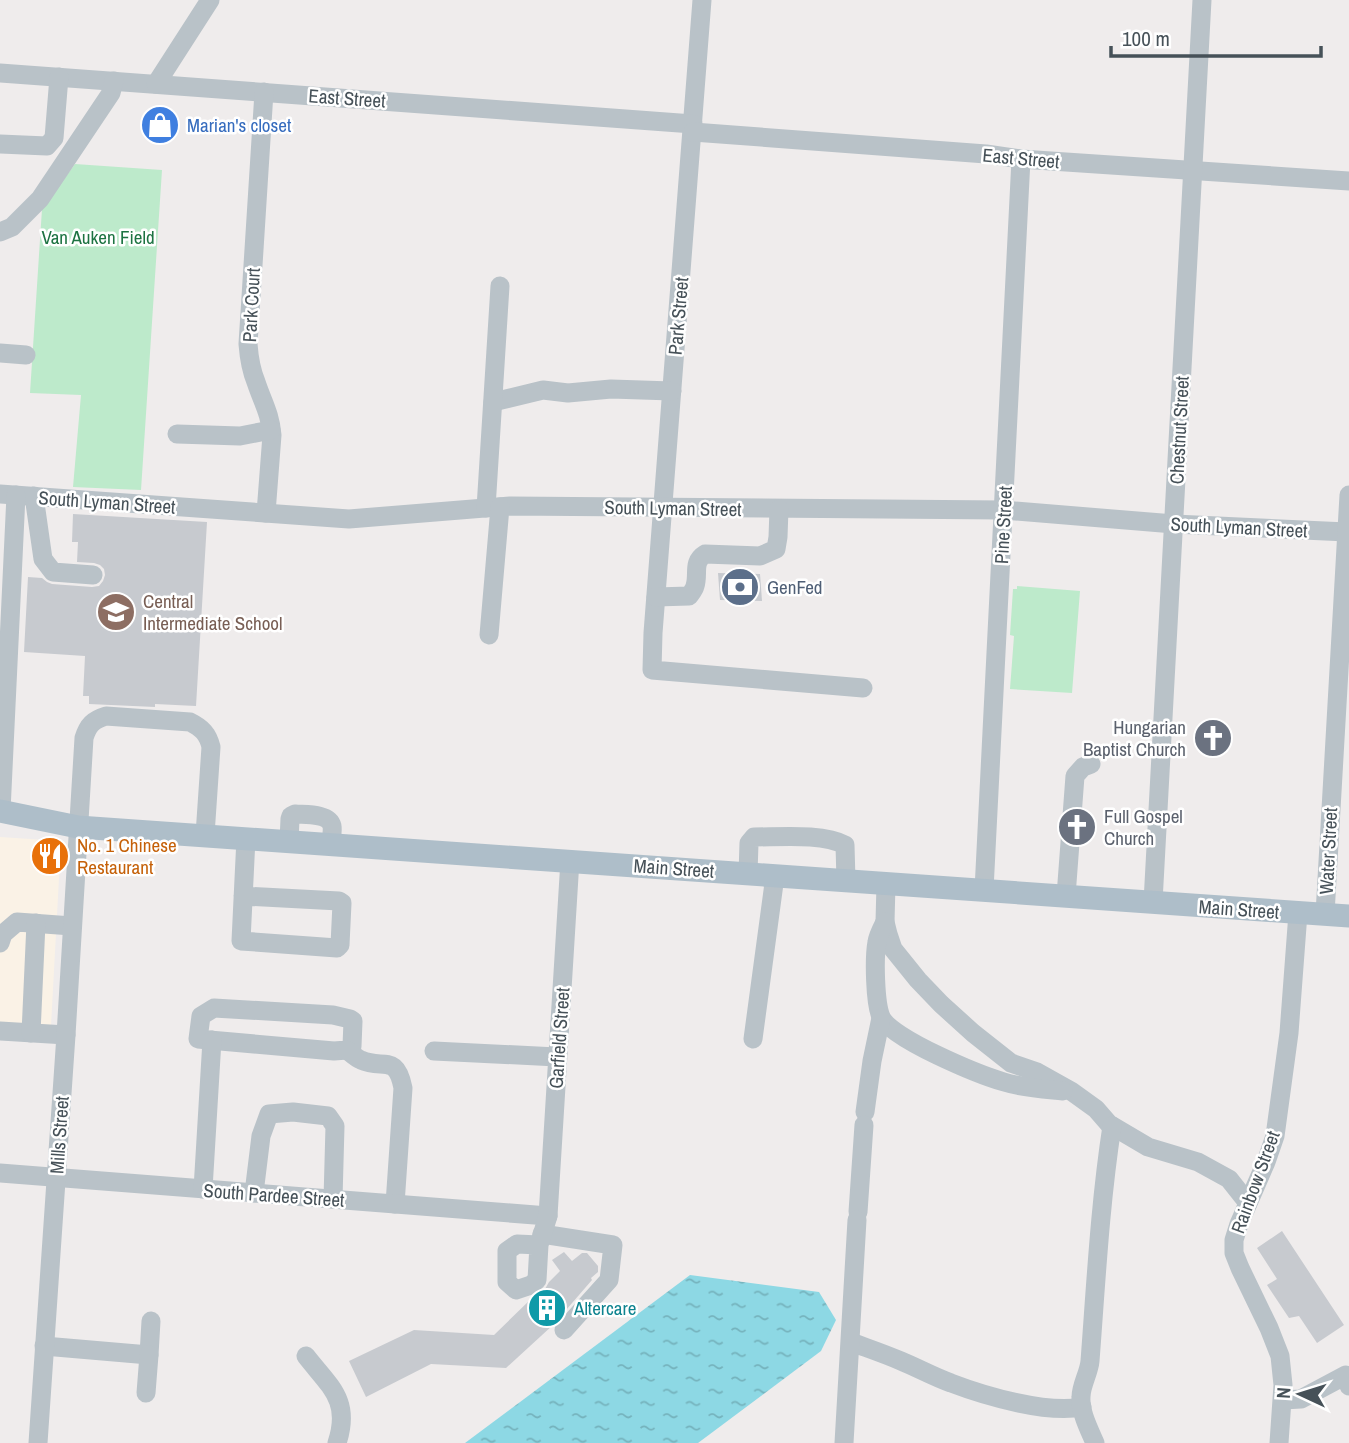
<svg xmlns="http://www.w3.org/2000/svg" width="1349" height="1443" font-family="'Archivo Narrow',sans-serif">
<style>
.commercial{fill:#faf2e6}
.park{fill:#bdeacb}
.water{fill:url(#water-ripples)}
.building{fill:#c7cacf}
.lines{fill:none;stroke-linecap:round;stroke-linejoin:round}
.minor{stroke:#b9c2c8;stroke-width:19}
.major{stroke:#aebec9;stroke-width:23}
.labels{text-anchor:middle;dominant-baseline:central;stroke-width:5;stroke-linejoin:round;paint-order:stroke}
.street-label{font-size:19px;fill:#465158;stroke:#fff}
.shop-label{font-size:19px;fill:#366cbe;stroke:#fff;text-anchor:start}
.park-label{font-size:19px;fill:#1d7342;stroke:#fff}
.service-label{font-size:19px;fill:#4e5e75;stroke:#fff;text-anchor:start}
.education-label{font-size:19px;fill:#785e54;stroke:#fff;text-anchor:start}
.worship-label{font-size:19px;fill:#5b616d;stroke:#fff;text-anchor:end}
.food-label{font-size:19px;fill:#c56008;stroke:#fff;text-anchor:start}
.culture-label{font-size:19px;fill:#0d838f;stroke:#fff;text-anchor:start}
</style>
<defs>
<pattern id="water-ripples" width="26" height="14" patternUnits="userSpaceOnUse" patternTransform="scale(1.75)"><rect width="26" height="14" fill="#8dd8e4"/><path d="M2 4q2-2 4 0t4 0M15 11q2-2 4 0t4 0" fill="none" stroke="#75b2bc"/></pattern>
</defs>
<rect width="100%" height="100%" fill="#efecec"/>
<polygon class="commercial" points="0,837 61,841 51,1026 0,1024"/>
<g class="park">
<polygon points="75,164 162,170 141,490 73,487 81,395 30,393 42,209"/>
<polygon points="1017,586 1080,591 1072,693 1010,689 1014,636 1010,635 1013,589 1017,589"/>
</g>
<polygon class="water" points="690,1275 819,1292 836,1320 821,1351 698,1443 465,1443"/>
<g class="building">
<polygon points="73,514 207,522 196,706 155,704 155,707 89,704 89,696 83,696 85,656 24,652 28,577 42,578 47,582 52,584 92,587 99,586 103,581 105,575 104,569 100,565 94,563 77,562 78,542 72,542"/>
<polygon points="718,573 760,574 762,601 720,600"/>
<polygon points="1282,1231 1344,1325 1317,1343 1299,1316 1289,1318 1267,1285 1277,1279 1257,1248"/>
<polygon points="564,1252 572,1261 582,1253 587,1253 598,1266 598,1272 591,1278 592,1280 553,1325 506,1368 431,1364 366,1397 349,1361 414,1330 494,1335 533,1297 545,1289 549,1282 560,1271 552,1260"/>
</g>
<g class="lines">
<g class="minor">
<polyline points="702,0 653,633 652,670 863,688"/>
<polyline points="0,73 693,124"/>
<polyline points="156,84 210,0"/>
<path d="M264 92 248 344C249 357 251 370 256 382 263 403 270 413 272 435L266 513"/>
<polyline points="693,132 986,154 1021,159 1349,181"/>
<polyline points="0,144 47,146 54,138 59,77"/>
<polyline points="0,232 12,227 40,199 111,93 114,81"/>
<polyline points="0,353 26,355"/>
<polyline points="493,402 543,390 568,393 611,389 672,391"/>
<polyline points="177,434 240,436 271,430"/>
<polyline points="0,494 349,519 510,506 1003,510 1174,524 1347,532"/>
<polyline points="34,496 43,559 53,572 93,575"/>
<polyline points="486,508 500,286"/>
<path d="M656 597 689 596C690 595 695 588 695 586 699 574 692 562 705 554L760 556 776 549 778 537 779 509"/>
<polyline points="489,635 500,507"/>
<polyline points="1,811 16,495"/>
<path d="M289 841 290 819 291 816 295 814C305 815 329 813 332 826 333 831 331 839 331 844"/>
<path d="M748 874 749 843 754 837C779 837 824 833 845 845L846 881"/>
<polyline points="886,884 885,922 888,934 893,949 918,980 941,1004 973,1033 1011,1063 1037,1072 1071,1091 1096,1109 1109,1124 1148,1147 1198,1162 1229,1179 1248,1203"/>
<polyline points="984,890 1021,159"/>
<polyline points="243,896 339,901 342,903 340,945 337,948 241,941 246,838"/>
<polyline points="1066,896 1075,776 1083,767 1091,764"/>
<polyline points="1153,902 1202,0"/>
<polyline points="1325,914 1349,495"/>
<path d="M885 922C882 928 878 935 877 942 874 958 875 1003 881 1017 891 1039 980 1075 1004 1082 1023 1088 1043 1089 1063 1091"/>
<polyline points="0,943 3,934 17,922 72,926"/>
<polygon points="214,1008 333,1015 350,1019 353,1021 352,1046 347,1050 334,1051 198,1039 201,1016"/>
<polyline points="0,1031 66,1035"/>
<polyline points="31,1033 36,923"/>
<polyline points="753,1039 775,876"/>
<path d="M347 1050C351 1053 356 1058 361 1060 383 1070 396 1053 403 1088L395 1204"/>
<polyline points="434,1051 557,1057"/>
<polyline points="865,1112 872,1061 881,1018"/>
<polyline points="0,1173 548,1216"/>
<polyline points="203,1189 212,1040"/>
<polyline points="254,1193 261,1136 269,1114 293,1112 328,1116 335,1126 333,1199"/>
<polyline points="858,1212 864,1125"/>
<polyline points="542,1234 613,1245 609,1280 564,1330"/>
<polyline points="539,1245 537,1280 531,1285 516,1290 507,1282 507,1251 517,1244 539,1245 548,1216 570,860"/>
<path d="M851 1342C867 1348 885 1354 901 1361 918 1368 934 1377 951 1383 985 1396 1047 1414 1082 1407"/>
<polyline points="44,1346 149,1355 151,1321"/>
<path d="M306 1356C330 1387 351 1400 337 1443"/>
<polyline points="146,1393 149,1355"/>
<polyline points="1283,1400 1301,1399 1346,1375 1349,1386"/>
<path d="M38 1443 66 1035 84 738C88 725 93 720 106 716L190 722C202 728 208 734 211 747L205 835"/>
<polyline points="844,1443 857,1220"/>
<path d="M1095 1443C1089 1429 1080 1412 1081 1397 1081 1385 1089 1373 1090 1361 1096 1282 1100 1204 1112 1126"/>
<polyline points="1279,1443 1283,1385 1280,1356 1269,1328 1240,1268 1234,1253 1234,1240 1239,1224 1266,1162 1275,1136 1289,1033 1298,913"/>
</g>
<polyline class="major" points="0,811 78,827 1349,916"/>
</g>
<defs>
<symbol id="shop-disc" viewBox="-11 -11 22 22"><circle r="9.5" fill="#3f7fe0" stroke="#fff"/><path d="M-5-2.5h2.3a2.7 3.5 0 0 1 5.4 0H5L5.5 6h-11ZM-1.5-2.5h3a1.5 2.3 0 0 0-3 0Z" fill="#fff"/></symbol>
<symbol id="bank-disc" viewBox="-11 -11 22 22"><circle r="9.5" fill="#5c6f8a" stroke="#fff"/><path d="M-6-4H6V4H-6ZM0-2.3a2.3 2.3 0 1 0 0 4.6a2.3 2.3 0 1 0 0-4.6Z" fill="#fff"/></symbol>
<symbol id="school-disc" viewBox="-11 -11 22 22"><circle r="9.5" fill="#8d6e63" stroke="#fff"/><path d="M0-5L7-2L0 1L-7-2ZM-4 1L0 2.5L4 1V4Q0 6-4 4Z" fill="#fff"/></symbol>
<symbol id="church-disc" viewBox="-11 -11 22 22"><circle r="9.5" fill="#6b7280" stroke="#fff"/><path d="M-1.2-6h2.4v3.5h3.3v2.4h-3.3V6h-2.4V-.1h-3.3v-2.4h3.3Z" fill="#fff"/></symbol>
<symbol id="restaurant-disc" viewBox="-11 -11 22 22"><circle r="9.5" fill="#e8710a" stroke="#fff"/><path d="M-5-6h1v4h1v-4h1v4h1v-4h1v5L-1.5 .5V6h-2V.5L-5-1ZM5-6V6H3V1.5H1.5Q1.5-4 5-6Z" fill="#fff"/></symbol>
<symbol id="building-disc" viewBox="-11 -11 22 22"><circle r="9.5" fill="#0f9aa8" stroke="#fff"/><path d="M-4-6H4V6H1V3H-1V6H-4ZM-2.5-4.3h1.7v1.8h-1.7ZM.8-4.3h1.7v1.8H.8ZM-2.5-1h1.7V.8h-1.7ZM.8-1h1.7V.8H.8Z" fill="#fff"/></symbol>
</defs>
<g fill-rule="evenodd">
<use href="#shop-disc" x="138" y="103" width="44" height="44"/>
<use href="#bank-disc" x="718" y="565" width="44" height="44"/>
<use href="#school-disc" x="94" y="590" width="44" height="44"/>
<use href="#church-disc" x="1191" y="716" width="44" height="44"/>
<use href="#church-disc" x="1055" y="805" width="44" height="44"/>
<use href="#restaurant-disc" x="28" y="834" width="44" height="44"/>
<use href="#building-disc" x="525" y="1286" width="44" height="44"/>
</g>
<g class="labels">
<g class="street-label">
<text transform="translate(347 98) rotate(4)">East Street</text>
<text transform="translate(1021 158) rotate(5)">East Street</text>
<text transform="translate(251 305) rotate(-87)">Park Court</text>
<text transform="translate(678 316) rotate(-85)">Park Street</text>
<text transform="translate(1179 430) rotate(-87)">Chestnut Street</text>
<text transform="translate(107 502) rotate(4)">South Lyman Street</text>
<text transform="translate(673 508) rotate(1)">South Lyman Street</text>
<text transform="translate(1003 525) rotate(-87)">Pine Street</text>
<text transform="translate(1239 527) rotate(3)">South Lyman Street</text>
<text transform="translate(1328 851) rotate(-87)">Water Street</text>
<text transform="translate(674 868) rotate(4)">Main Street</text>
<text transform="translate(1239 909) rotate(4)">Main Street</text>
<text transform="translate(559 1038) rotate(-86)">Garfield Street</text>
<text transform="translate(59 1135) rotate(-86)">Mills Street</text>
<text transform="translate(1255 1182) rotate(-70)">Rainbow Street</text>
<text transform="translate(274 1195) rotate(4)">South Pardee Street</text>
</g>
<g class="shop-label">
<text x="187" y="125">Marian's closet</text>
</g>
<g class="park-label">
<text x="98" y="237">Van Auken Field</text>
</g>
<g class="service-label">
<text x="767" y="587">GenFed</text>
</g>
<g class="education-label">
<text x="143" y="601">Central<tspan x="143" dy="22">Intermediate School</tspan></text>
</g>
<g class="worship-label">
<text x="1186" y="727">Hungarian<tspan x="1186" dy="22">Baptist Church</tspan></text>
<text x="1104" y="816" text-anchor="start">Full Gospel<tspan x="1104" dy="22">Church</tspan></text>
</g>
<g class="food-label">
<text x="77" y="845">No. 1 Chinese<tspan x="77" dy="22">Restaurant</tspan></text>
</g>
<g class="culture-label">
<text x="574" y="1308">Altercare</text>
</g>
</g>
<g transform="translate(1300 1394) rotate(274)" stroke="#ffffff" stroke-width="5" paint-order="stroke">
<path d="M0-5L12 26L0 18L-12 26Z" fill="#465158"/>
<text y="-10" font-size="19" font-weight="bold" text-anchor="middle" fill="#465158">N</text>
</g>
<path d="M1111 46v10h210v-10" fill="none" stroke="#465158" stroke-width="3.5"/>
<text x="1122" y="46" font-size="21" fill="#465158" stroke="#ffffff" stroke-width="5" paint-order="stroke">100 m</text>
</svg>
